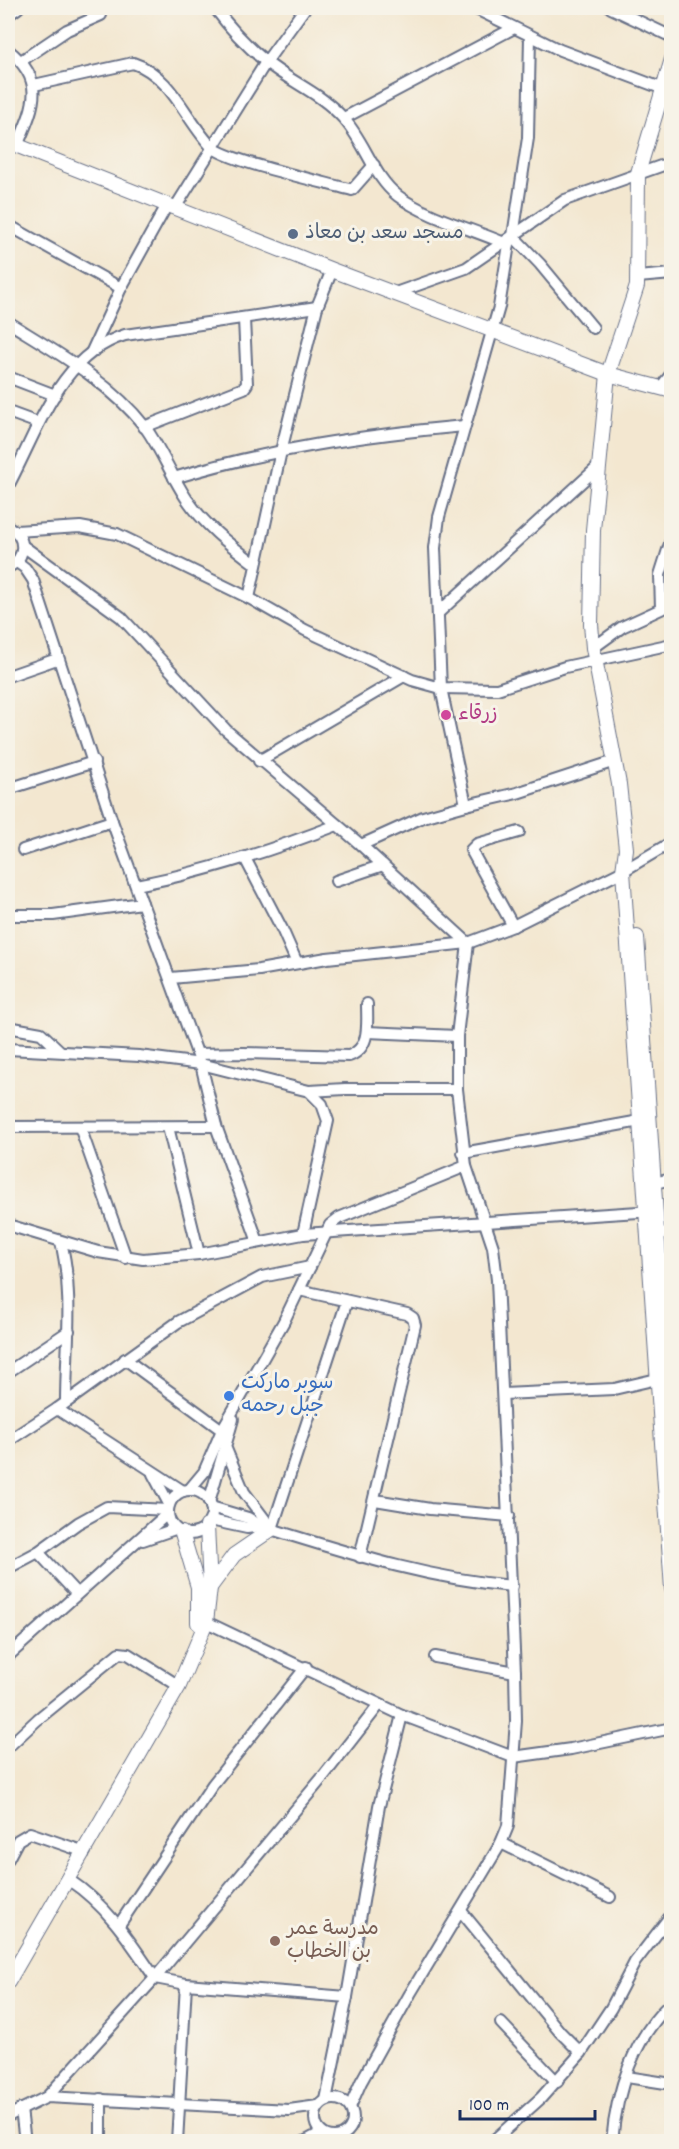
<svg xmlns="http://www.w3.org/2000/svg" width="679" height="2149" font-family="Dekko,'Playpen Sans Arabic',sans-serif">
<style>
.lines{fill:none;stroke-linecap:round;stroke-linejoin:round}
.minor-casing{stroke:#676f86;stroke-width:14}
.tertiary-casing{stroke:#676f86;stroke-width:16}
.minor{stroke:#fff;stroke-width:10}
.tertiary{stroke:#fff;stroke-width:14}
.service-dot{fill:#5c6f8a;stroke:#f7f3e8;stroke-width:2}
.hotel-dot{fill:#d1479c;stroke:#f7f3e8;stroke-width:2}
.shop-dot{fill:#3f7fe0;stroke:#f7f3e8;stroke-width:2}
.education-dot{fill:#8d6e63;stroke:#f7f3e8;stroke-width:2}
.labels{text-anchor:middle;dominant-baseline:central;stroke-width:6;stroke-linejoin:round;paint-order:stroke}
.service-label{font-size:20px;fill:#4e5e75;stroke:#f7f3e8;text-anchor:start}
.hotel-label{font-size:20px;fill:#b23c85;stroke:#f7f3e8;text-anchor:start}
.shop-label{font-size:20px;fill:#366cbe;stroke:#f7f3e8;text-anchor:start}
.education-label{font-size:20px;fill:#785e54;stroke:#f7f3e8;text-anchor:start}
</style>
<rect width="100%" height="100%" fill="#f7f3e8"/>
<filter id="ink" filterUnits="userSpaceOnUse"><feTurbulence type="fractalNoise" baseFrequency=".0167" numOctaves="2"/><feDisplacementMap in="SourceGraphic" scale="12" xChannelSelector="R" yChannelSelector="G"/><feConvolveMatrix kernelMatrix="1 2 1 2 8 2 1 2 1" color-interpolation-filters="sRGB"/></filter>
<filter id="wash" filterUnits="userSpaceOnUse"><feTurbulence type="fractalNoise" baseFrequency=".008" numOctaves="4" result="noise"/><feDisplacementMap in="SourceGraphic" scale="24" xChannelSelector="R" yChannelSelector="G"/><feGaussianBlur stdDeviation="1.35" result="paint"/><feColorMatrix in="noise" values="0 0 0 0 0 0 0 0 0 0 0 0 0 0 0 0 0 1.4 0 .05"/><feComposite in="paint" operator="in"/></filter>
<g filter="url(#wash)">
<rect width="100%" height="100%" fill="#f3e7d0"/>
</g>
<g filter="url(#ink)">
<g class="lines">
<defs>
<g id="minor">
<path d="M215 8C229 27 247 46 265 61 290 82 321 93 343 118 365 141 373 177 398 196 426 217 472 229 504 243"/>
<polyline points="474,8 560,50 661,88"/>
<polyline points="611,8 672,37"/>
<polyline points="8,15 18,8"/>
<polyline points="530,36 528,138 513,236 540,264 593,328"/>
<path d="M8 50C47 81 34 106 17 146"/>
<polyline points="21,61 67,30 101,15"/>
<path d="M34 85 133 63C171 75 186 120 211 146 225 161 327 183 352 190L374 165"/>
<polyline points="344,118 514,28"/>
<polyline points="175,208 266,62 305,8"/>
<polyline points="8,225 121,288 167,205"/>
<polyline points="638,277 672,274"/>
<polyline points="398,292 466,268 565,200 672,162"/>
<path d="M8 322C56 352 109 381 145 427 161 449 171 475 186 498 205 526 229 544 255 564"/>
<polyline points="92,351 121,288"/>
<polyline points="8,377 55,395"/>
<polyline points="660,388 672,373"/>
<polyline points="8,412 38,423"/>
<polyline points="144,427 244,388 247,384 244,319"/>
<path d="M174 478C269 449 365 435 464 426"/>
<path d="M8 486C38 431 59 355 125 335L317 307"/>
<path d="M8 527C27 535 27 559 8 567"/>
<polyline points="16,531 80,527 117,534 249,598 305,630 412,680 441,688 497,689 565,667 672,644"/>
<polyline points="23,546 121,617 226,730 361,845 468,943"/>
<polyline points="17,562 25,568 33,580 112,821 201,1064 216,1126 258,1242"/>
<polyline points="249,598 281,451 317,307 332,270"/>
<polyline points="661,608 660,575 672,537"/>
<polyline points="438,613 598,467"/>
<polyline points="593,648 622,627 672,604"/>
<polyline points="8,676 57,659"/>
<polyline points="259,761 404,676"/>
<polyline points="8,789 94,762"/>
<polyline points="466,805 517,793 615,761"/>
<polyline points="361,845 423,817 466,805 441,688 435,548 439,517 499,307 510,238"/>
<polyline points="23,850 112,821"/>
<polyline points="246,860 282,929 297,963"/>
<polyline points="336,881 383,865"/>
<path d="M136 885C206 872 270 851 337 825"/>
<polyline points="8,915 53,915 142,903"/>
<polyline points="513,926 471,850 477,844 519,832"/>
<polyline points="171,978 259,970 327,958 468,943 513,926 623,871 672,842"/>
<polyline points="8,1027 41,1033 60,1051"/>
<polyline points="367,1032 457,1036"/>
<polyline points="8,1049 139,1056 201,1064 309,1091 322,1104 328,1121 303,1234"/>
<path d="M198 1054 243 1053 349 1056C371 1048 367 1024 367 1004"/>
<polyline points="309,1091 345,1089 457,1089"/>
<polyline points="8,1127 216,1126"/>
<polyline points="80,1127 126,1258"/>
<polyline points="168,1127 199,1254"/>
<polyline points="463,1153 640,1121"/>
<polyline points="654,1183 672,1179"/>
<polyline points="8,1225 98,1252 143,1259 199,1254 303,1234 654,1211"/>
<polyline points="659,1233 672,1232"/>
<path d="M61 1242C74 1295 66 1348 66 1402"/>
<polyline points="299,1290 407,1314 413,1318 415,1325 360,1557"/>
<polyline points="125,1359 222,1430"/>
<polyline points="8,1372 69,1331"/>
<polyline points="503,1394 614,1389 657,1379"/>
<polyline points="57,1409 183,1491"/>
<polyline points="8,1441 57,1409 178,1322 262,1277 310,1267"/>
<polyline points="226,1449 244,1492 272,1529 347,1301"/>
<polyline points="153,1474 169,1504"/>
<polyline points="189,1490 204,1472 222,1430 284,1321 330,1225 339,1218 466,1166"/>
<circle cx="190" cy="1512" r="22"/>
<polyline points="375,1500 430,1509 509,1516"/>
<polyline points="209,1502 233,1419"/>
<path d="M211 1507 248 1518 261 1526C346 1552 423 1578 512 1586"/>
<polyline points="210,1520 247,1528 261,1526"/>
<polyline points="143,1540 175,1529"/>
<polyline points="38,1552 76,1593"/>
<polyline points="8,1568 38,1552 78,1523 107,1507 168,1510"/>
<polyline points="200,1619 402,1715"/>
<polyline points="8,1656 167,1514"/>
<polyline points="435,1657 515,1672"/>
<polyline points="8,1747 38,1719 119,1653 128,1654 179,1686"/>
<polyline points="501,1843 610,1897"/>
<polyline points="8,1859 18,1840 30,1833 85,1852"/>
<path d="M69 1880C107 1905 130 1941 155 1978L186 1984 347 1997"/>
<polyline points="461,1911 560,2032 581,2053"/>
<polyline points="119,1925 213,1784 306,1667"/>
<polyline points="501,2023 557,2082"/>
<polyline points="627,2077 672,2084"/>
<polyline points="47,2097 155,1978 322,1778 379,1705"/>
<circle cx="334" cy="2118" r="19"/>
<polyline points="326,2100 347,1997 379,1806 402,1715 513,1757 571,1749 672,1728"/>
<polyline points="350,2107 361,2082 410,1994 501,1843 508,1826 516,1721 515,1672 497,1280 493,1247 466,1166 457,1089 457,1036 468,943"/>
<polyline points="21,2109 25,2142"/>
<polyline points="8,2116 47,2097 289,2110 318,2106"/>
<polyline points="101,2142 101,2099"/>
<polyline points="177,2142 186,1984"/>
<polyline points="304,2142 321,2133"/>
<polyline points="492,2142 541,2098 581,2053 611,2008 635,1962 672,1914"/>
<path d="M612 2142C616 2091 634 2037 672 2002"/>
</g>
<g id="tertiary">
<polyline points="672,59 638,173 637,286 608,374 593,530 591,624 593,648 619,784 626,849 623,871 672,1589"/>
<polyline points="8,142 332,270 608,374 672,391"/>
<polyline points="637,937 672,1449"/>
<polyline points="182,1533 198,1587 198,1623"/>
<polyline points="211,1586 234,1555 272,1529"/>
<polyline points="8,1982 179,1686 206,1622 210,1588 207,1526"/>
</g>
</defs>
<use href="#minor" class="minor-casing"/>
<use href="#tertiary" class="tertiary-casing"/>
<use href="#minor" class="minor"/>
<use href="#tertiary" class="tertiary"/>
</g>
</g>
<circle class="service-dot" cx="293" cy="234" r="6"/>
<circle class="hotel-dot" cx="446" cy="715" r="6"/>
<circle class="shop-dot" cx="229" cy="1396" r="6"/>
<circle class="education-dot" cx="275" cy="1941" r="6"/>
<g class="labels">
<g class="service-label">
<text x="305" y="234">مسجد سعد بن معاذ</text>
</g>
<g class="hotel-label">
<text x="458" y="715">زرقاء</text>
</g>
<g class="shop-label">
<text x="241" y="1384">سوبر ماركت<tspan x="241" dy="23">جبل رحمه</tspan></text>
</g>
<g class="education-label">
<text x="287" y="1930">مدرسة عمر<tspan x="287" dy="23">بن الخطاب</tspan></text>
</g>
</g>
<rect width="679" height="2149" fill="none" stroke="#f7f3e8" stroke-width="30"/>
<path d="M460 2110v9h135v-9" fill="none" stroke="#1b2f5e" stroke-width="3"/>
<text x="469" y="2110" font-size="18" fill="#1b2f5e" stroke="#f7f3e8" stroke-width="4.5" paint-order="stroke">100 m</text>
</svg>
